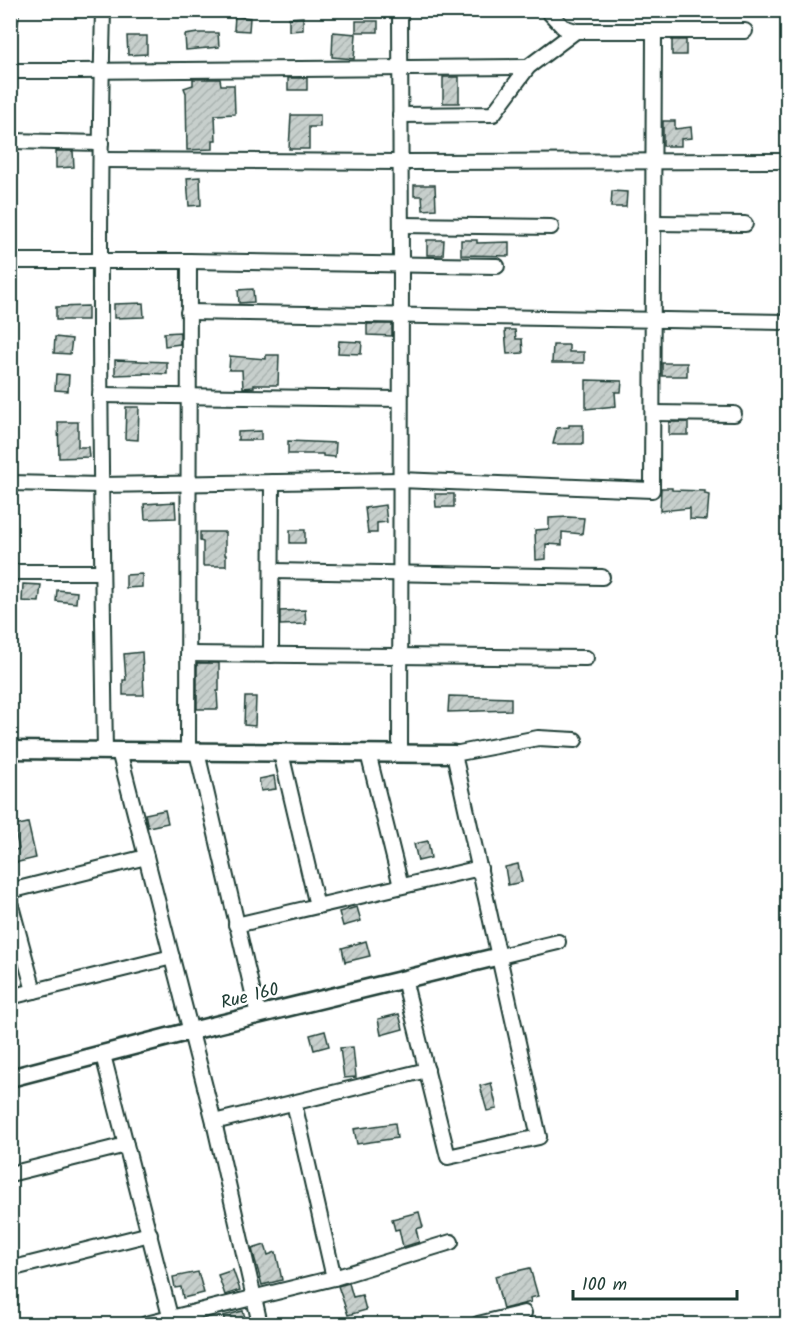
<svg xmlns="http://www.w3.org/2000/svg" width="798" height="1335" font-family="Kalam,sans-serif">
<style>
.building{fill:url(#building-hatch);stroke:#1f3d34;stroke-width:1.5}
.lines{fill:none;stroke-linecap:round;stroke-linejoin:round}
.minor-casing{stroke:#1f3d34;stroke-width:18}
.tertiary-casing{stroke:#1f3d34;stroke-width:21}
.minor{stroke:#fff;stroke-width:14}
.tertiary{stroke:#fff;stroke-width:16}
.labels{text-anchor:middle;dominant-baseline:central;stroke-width:5;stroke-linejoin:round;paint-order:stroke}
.street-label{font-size:18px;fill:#1f3d34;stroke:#fff}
</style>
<defs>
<pattern id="building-hatch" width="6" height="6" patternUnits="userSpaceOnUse" patternTransform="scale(1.5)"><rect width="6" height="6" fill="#c7cfcc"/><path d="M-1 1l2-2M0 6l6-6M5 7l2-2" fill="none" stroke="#aab3b0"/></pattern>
</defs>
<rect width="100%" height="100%" fill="#fff"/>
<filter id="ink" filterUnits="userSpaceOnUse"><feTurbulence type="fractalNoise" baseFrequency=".0167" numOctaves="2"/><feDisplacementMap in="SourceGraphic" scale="12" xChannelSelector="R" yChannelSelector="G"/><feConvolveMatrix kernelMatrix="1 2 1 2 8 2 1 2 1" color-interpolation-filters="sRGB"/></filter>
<g filter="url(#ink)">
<g class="building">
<polygon points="235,16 250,18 249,31 234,30"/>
<polygon points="303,17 303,30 289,31 289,18"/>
<rect x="356" y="21" width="22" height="11"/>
<polygon points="333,32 356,34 354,59 332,57"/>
<polygon points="198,33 218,33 219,47 186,50 185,35"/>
<polygon points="127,36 147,36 147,54 128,55"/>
<rect x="672" y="40" width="14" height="15"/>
<rect x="443" y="77" width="16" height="26"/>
<rect x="288" y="78" width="19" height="12"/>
<polygon points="193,79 220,79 221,85 234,85 235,114 215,115 216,140 213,140 213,149 187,150 186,93 184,88 193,85"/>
<polygon points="291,115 320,115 320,127 309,127 309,149 289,149"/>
<polygon points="663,121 675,121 675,129 691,127 692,138 681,139 681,146 663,146"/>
<polygon points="56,151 73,151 74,167 56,168"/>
<polygon points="200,177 201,205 189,206 187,178"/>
<polygon points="414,185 435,185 436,209 423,210 422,196 414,196"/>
<polygon points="612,191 627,192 626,207 611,207"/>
<polygon points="427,240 444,240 443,255 427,255"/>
<polygon points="461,240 477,240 477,243 509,242 509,256 461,255"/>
<polygon points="253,289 254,302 239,303 238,290"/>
<polygon points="143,303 144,317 114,318 114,304"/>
<polygon points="88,306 88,320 56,320 56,307"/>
<polygon points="367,324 392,324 392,336 367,335"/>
<polygon points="505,330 515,330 516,339 522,339 523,353 507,354"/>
<polygon points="180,332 180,344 165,346 164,333"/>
<polygon points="55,337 72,339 70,354 54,353"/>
<polygon points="339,341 362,342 361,354 338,353"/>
<polygon points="553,345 569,345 569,352 584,352 584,363 552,363"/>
<polygon points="266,355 279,355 278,385 254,385 254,387 243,388 242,370 229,370 230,356 266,359"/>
<polygon points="115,360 167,362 167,374 143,373 143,374 115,375"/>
<rect x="662" y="363" width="25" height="13"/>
<polygon points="56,374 69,375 68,391 55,390"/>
<polygon points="586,380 622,381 621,392 615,392 616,406 586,409"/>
<polygon points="126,407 139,407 138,440 125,439"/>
<polygon points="58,422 78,422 78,447 88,447 89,457 59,458"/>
<rect x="669" y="422" width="19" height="13"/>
<polygon points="569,425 583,425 583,444 553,444 557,428 569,427"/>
<polygon points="261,431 261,440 238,440 238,432"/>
<polygon points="288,441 336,443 335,457 323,456 323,454 288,454"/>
<polygon points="661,488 672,488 672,490 705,491 705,494 709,495 707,520 690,519 690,508 660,511"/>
<polygon points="435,494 454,494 454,507 436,507"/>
<polygon points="175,502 176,518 145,519 144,504"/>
<polygon points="385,505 387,522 377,523 377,533 368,533 365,508"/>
<polygon points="568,517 584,518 582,534 562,532 562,545 546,544 546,559 536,560 535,530 549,529 549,518"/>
<rect x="290" y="530" width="15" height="13"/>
<polygon points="200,532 225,532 225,555 226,555 226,566 203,566 203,542 200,541"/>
<polygon points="142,574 142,587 126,588 126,575"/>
<polygon points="23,584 41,585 39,602 22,601"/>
<polygon points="57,590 77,592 76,603 56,601"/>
<polygon points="305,610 306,624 280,625 280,611"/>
<polygon points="142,652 144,695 123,695 123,680 126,680 124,654"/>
<polygon points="197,663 219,663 219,691 217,691 218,709 197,709"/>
<polygon points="449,696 511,698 511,710 448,712"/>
<polygon points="245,697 256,697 255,726 244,725"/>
<polygon points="274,776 276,789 261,791 259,779"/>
<polygon points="165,810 168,823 148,827 145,814"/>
<polygon points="28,823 36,858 10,864 10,851 19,849 14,826"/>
<polygon points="428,841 431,858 418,861 414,844"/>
<polygon points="518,864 522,882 508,885 505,867"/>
<polygon points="357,907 361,921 343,926 339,912"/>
<polygon points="366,941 370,956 345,962 342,948"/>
<polygon points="399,1014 403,1029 381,1035 378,1019"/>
<polygon points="325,1031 329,1046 314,1050 310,1035"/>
<polygon points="353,1047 356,1077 344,1078 340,1048"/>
<polygon points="491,1083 497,1109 487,1111 480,1086"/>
<polygon points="395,1123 397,1138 357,1144 354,1129"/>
<polygon points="419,1212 423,1227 416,1229 419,1242 403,1247 399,1229 395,1230 392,1219"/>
<polygon points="265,1245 268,1255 276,1252 282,1280 262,1285 252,1249"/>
<polygon points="530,1268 538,1296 530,1298 531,1302 503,1309 495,1276"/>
<polygon points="233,1270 240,1290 225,1295 218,1275"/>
<polygon points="198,1272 204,1293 183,1298 181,1287 175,1288 173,1277"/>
<polygon points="349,1283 353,1297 362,1295 366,1310 348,1315 338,1286"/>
<polygon points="243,1311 247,1324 226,1324 223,1316"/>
</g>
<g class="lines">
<defs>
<g id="minor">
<path d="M103 10C97 257 101 504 105 751"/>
<polyline points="400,10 401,265 400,754"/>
<polyline points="547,10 563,27 576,31 745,31"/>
<polyline points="10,21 11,10"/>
<polyline points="10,71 78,71 528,67"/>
<polyline points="400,115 493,114 528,67 576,31"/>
<polyline points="10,141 101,143"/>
<polyline points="101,160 400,162 786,161"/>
<polyline points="654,223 745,224"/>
<polyline points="401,225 551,227"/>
<polyline points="10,261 189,261 497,266"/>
<polyline points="188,312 785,322"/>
<polyline points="100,395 400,399"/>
<polyline points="653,413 734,414"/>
<polyline points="10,483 101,485 400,480 652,490 654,31"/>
<polyline points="273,571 602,577"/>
<polyline points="10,572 102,572"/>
<polyline points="188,654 586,658"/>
<polyline points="271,655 272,482"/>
<polyline points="119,751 214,1122 260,1324"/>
<polyline points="188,752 189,261"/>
<polyline points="197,752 258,1015"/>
<polyline points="281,753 317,906"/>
<polyline points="368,753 401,886"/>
<polyline points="10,891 146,857"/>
<polyline points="10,902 34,991"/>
<polyline points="236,925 480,868"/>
<polyline points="500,956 558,942"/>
<polyline points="404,979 448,1157 539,1137 454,754 538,738 575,740"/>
<polyline points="10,997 172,957"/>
<polyline points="103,1055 172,1324"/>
<polyline points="294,1103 334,1278"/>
<polyline points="214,1122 427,1070"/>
<polyline points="10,1174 126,1145"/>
<polyline points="10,1269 150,1234"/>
<polyline points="146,1324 334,1278 451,1242"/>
<polyline points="478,1324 524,1313"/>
</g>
<g id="tertiary">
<polyline points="10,750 454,754"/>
<polyline points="10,1078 191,1031 500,956"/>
</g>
</defs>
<use href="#minor" class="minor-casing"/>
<use href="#tertiary" class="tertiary-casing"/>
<use href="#minor" class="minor"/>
<use href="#tertiary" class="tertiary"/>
</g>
</g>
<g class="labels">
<g class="street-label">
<text transform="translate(250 997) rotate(-14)">Rue 160</text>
</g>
</g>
<rect width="798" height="1335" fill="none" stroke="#fff" stroke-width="36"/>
<rect x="18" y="18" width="762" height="1299" fill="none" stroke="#1f3d34" stroke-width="2" filter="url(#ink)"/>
<path d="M573 1290v9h164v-9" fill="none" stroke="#1f3d34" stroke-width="3"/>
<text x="582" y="1290" font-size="18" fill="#1f3d34" stroke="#ffffff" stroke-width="4.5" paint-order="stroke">100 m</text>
</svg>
